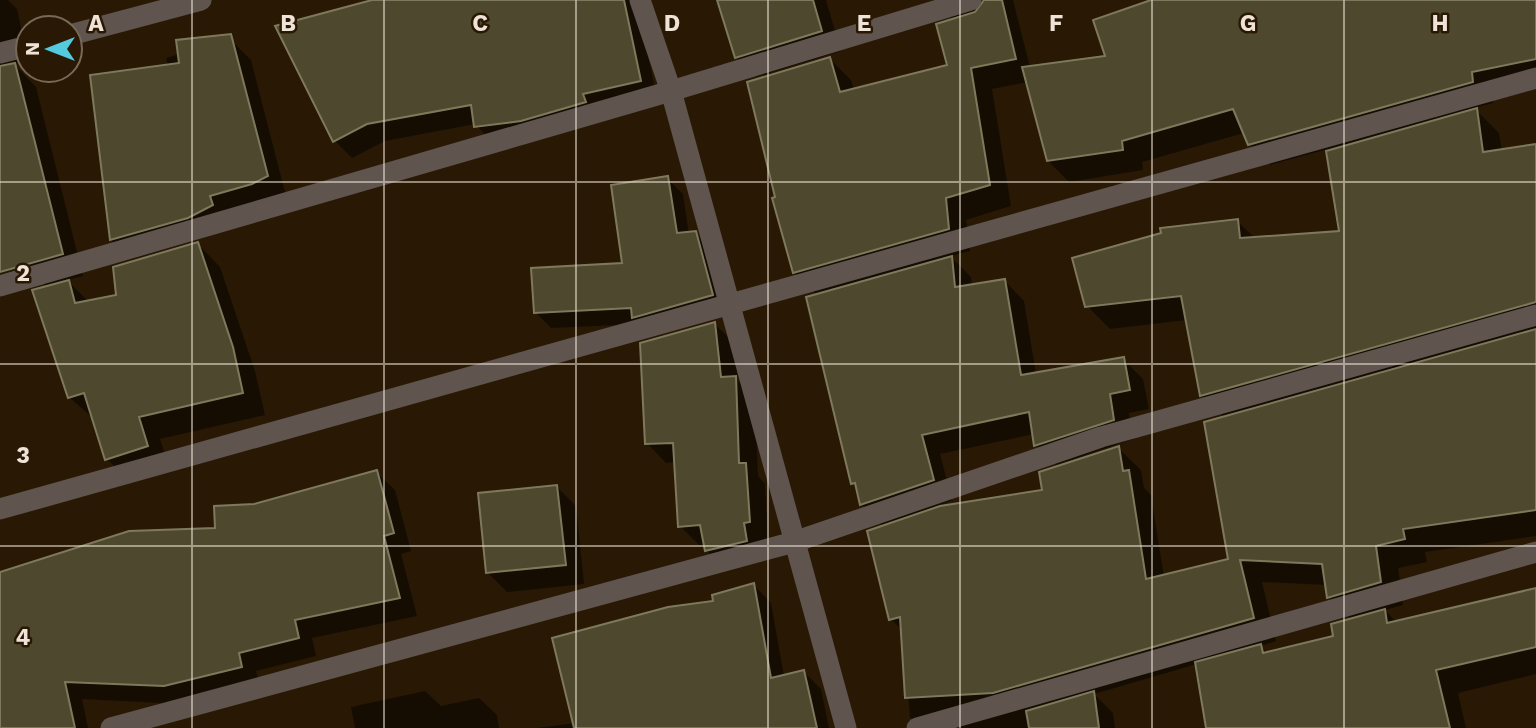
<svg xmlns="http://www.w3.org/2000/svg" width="1536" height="728" font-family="'Work Sans',sans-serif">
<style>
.shadow{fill:#0007;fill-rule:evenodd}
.building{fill:#4e492e;stroke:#7e795d;stroke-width:2}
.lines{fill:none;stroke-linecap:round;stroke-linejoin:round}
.street{stroke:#60544e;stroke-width:21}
.grid{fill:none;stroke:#eee3d6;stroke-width:2;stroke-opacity:0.55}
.grid-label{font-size:23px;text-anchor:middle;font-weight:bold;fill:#eee3d6;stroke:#291904;stroke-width:5;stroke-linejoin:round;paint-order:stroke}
</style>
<rect width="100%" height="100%" fill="#291904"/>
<g class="shadow">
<polygon points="0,0 8,0 17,9 28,60 14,64 36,87 83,276 67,280 89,302 118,297 198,244 220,267 255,371 265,415 160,439 170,469 130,482 107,459 94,419 69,397 48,288 25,265 0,189"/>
<polygon points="378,0 647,0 637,3 657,98 493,143 475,124 385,141 352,158 335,141"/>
<polygon points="719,0 826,0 841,51 756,77 736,57"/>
<path d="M933 0H1013L1030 67 1107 58 1157 0H1536V84L1492 92 1493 103 1474 108 1499 133 1502 151 1536 145V536L1425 552 1427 562 1398 568 1403 605 1385 610 1397 623 1536 590V674L1458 693 1466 728H1207L1197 664 1094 694 1113 713 1115 728H921L910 717 903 631 891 619 884 527 862 505 858 488 853 483 817 295 794 272 829 58 851 80 854 90 949 66 954 21ZM1028 82 1048 161 1069 182 1143 170 1142 162 1244 133 1249 144 1270 165 1328 149 1341 233 1255 238 1237 221 1087 306 1110 329 1187 320 1201 395 1225 418 1230 560 1164 577 1151 495 1144 488 1141 470 1118 448 1044 492 932 509 952 500 940 454 1034 434 1036 445 1056 465 1133 439 1129 413 1149 409 1143 379 1123 359 1036 374 1024 301 1005 281 972 286 971 277 950 256 970 251 966 220 1011 206 992 89ZM1262 582 1327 585 1329 597 1352 620 1335 637 1268 653 1260 646 1276 641Z"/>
<polygon points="231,40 251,60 286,196 210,236 131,259 111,240 92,76 168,66 166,58"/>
<polygon points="667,178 683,194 689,234 695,233 711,249 727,311 640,324 551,328 535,312 624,265"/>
<polygon points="715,324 734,343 738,381 755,397 758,476 765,484 768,542 726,570 706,550 705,545 699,545 680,526 676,462 666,463 647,443"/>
<polygon points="376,472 395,490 411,551 401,554 417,616 312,638 316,656 256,671 260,685 183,704 82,699 88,728 0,728 0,571 130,532 217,530 254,506"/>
<polygon points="557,487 576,506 584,584 507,592 487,572"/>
<polygon points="754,585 771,603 784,676 804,672 821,689 829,728 537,728 575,723 715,602"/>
<polygon points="425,691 441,706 479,698 497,715 499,728 355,728 351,707"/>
</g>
<g class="building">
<polygon points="372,0 624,0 641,81 583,94 586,102 521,121 474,127 471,105 367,124 333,142 275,26"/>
<polygon points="717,0 813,0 822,31 735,58"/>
<polygon points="984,0 1002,0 1016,59 971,68 990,185 946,198 949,229 793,273 772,198 775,197 747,82 830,57 840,92 947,65 936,24 975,12"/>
<polygon points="1151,0 1536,0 1536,59 1472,72 1473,82 1248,145 1233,109 1122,141 1123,150 1047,161 1022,67 1105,56 1093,20"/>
<polygon points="231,34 268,176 252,184 210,196 213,205 188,218 110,240 90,75 179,63 176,40"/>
<polygon points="15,63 63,254 0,272 0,66"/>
<polygon points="1477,108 1483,152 1536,144 1536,302 1200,396 1181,296 1085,307 1072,258 1161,233 1160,228 1238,219 1240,238 1339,231 1326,151"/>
<polygon points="668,176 677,233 696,231 713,295 632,318 631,308 534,313 531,268 622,263 611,185"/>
<polygon points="198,242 233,347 243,393 139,417 148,446 105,460 84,393 68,398 32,290 69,280 75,303 116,295 113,267"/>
<polygon points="952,256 955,287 1005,279 1021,375 1124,357 1130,390 1110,394 1114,420 1034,446 1029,412 922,435 934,480 860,505 855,483 851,484 806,297"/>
<polygon points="715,322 721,377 736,376 739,463 746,463 750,522 744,523 747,541 705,551 700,525 678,527 673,443 645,444 640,343"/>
<polygon points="1536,329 1536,510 1403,529 1405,539 1376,546 1381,582 1327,598 1322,564 1240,560 1254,618 993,693 905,698 900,617 889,620 867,531 940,506 1042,490 1039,472 1119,446 1123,471 1129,470 1146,579 1228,559 1204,422"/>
<polygon points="377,470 394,533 384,536 400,598 295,620 299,638 239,653 242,667 164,686 65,682 75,728 0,728 0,572 129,531 215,528 214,506 254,504"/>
<polygon points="557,485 566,565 486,573 478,493"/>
<polygon points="754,583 771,678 804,670 817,728 574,728 552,638 668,607 713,601 712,595"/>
<polygon points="1536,588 1536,647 1436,670 1450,728 1206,728 1195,662 1261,644 1263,653 1333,636 1331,624 1385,609 1387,623"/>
<polygon points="1094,691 1099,728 1029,728 1026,711"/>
</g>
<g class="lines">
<g class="street">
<polyline points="640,0 671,91 846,728"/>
<polyline points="70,35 201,0"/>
<polyline points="0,53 28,46"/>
<polyline points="0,286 671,91 971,0"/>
<polyline points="0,509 1536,78"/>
<polyline points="111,728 794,542 1101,437 1536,315"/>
<polyline points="917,728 1536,552"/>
</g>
</g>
<path class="grid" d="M192 0V728M384 0V728M576 0V728M768 0V728M960 0V728M1152 0V728M1344 0V728M0 182H1536M0 364H1536M0 546H1536"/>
<g class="grid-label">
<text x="96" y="31">A</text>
<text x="288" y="31">B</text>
<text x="480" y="31">C</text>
<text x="672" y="31">D</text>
<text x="864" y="31">E</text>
<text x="1056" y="31">F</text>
<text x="1248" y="31">G</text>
<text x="1440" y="31">H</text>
<text x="23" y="281">2</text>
<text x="23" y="463">3</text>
<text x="23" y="645">4</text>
</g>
<g transform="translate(49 49) rotate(270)"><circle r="33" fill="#291904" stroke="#786a58" stroke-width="2"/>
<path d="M0-5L12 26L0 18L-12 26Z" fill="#55cade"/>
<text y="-10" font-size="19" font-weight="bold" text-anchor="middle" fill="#eee3d6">N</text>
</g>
</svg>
